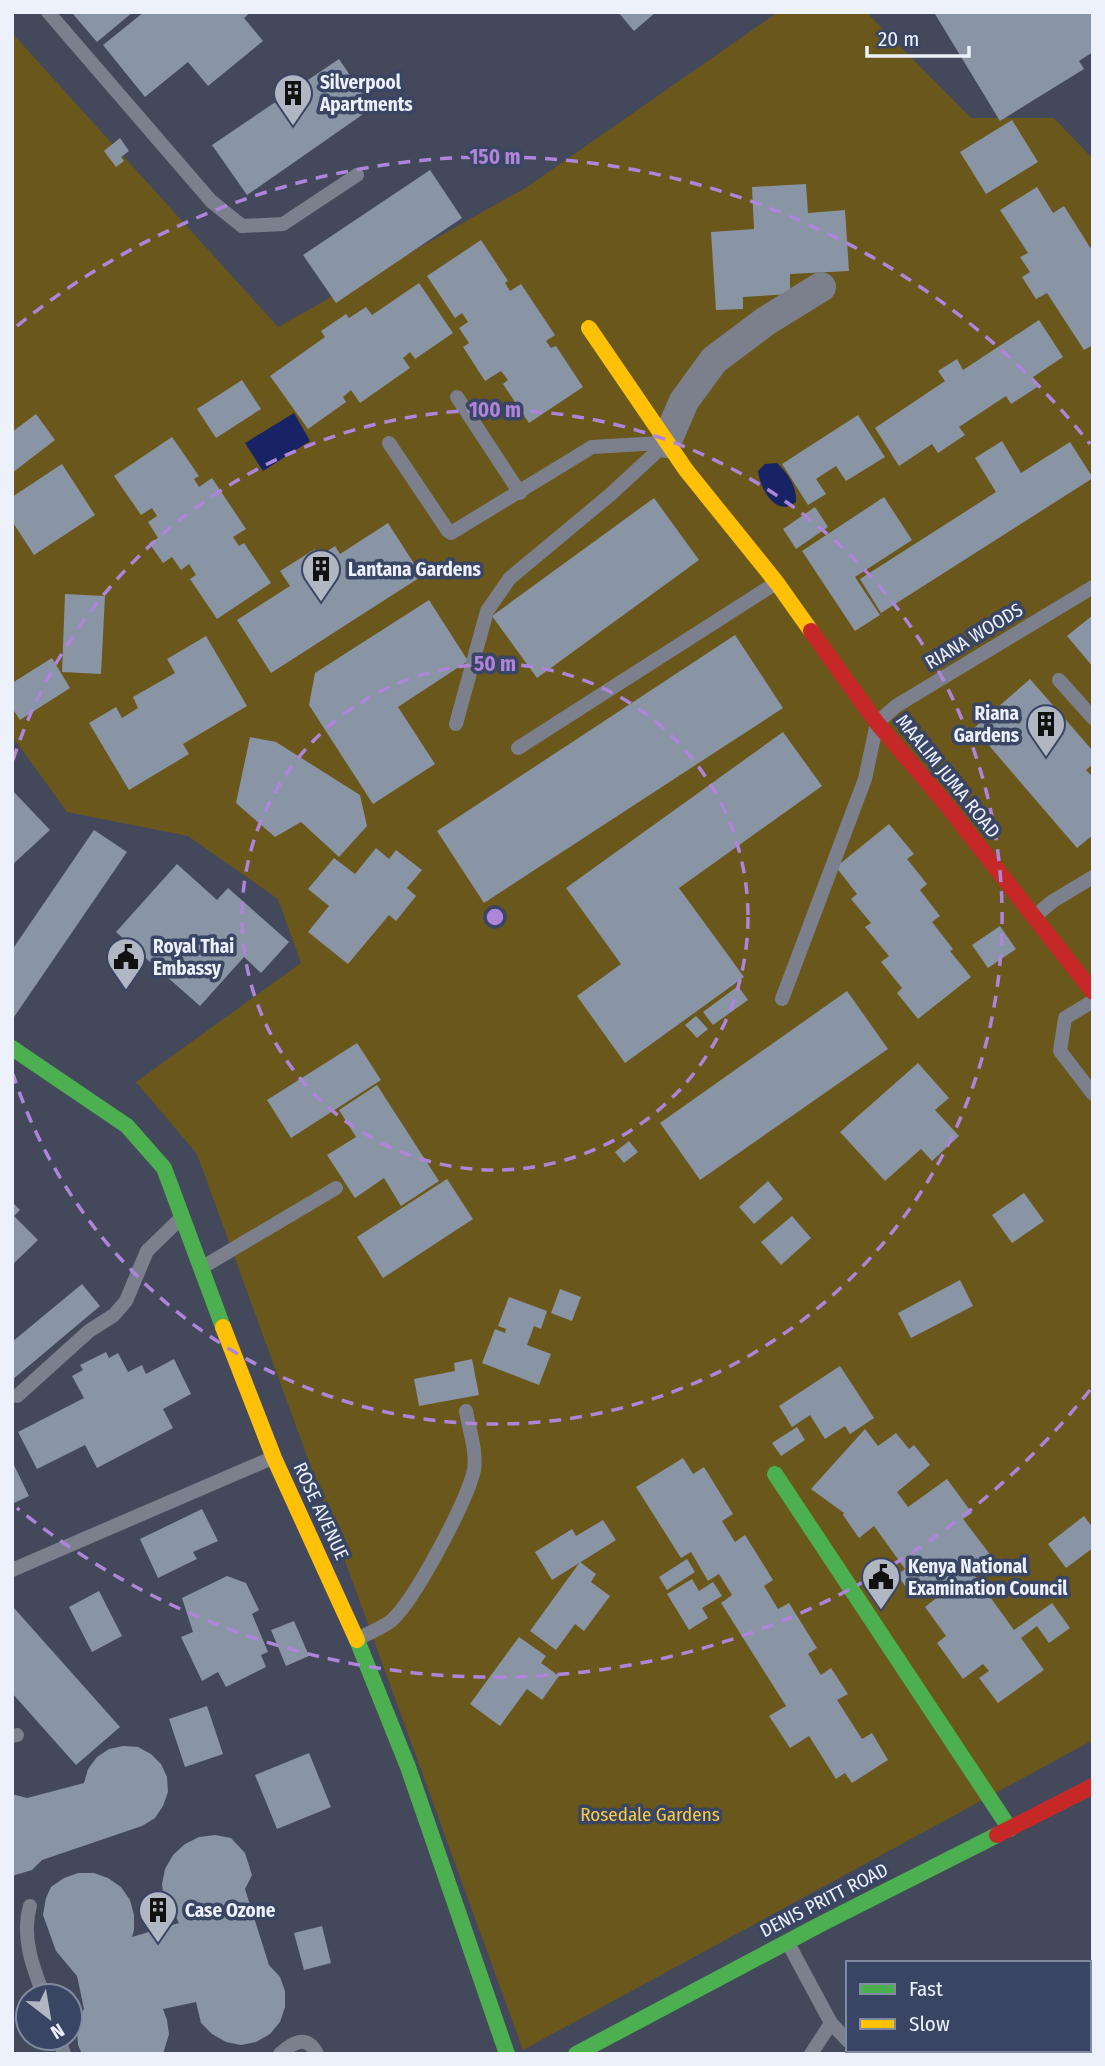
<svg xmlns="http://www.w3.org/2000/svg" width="1105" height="2066" font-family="'Fira Sans Condensed',sans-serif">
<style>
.green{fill:#6a571b}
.water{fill:#172364}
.building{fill:#8994a4}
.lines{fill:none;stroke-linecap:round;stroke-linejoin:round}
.lane{stroke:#7c808d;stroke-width:14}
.street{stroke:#7c808d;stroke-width:30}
.fast{stroke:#4caf50;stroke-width:16}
.slow{stroke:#ffc107;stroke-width:16}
.jam{stroke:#c62828;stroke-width:16}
.ring{fill:none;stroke:#ae85da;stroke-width:3.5;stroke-dasharray:12 9}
.labels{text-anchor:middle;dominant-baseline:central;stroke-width:7;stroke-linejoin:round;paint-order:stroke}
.poi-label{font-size:19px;font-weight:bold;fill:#ecf1fc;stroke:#3a4563;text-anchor:start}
.street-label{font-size:19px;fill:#ecf1fc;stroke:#3a4563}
.park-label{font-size:19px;fill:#f9cb45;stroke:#3a4563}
.centre{fill:#ae85da;stroke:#3a4563;stroke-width:3.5}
.ring-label{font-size:21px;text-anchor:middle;font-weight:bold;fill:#ae85da;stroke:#3a4563;stroke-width:7;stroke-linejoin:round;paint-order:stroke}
</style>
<rect width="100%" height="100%" fill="#43495a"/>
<polygon class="green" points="778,12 866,12 971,118 1054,118 1093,159 1093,1740 523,2050 197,1154 136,1082 301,963 278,899 188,836 67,812 12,736 12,33 278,327 527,187"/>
<g class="water">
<polygon points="294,413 310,441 263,471 245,443"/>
<path d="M777 463C788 474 797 486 796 502 776 518 760 489 758 471L765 464Z"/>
</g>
<g class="building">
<polygon points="75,12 133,12 97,42 73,14"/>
<polygon points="144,12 251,12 244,18 263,41 208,86 188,62 145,97 103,45"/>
<polygon points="618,12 656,12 634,31"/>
<polygon points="938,12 1093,12 1093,52 1079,61 1084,69 1000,121 935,14"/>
<polygon points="339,59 372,108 247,195 212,145"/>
<polygon points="1012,120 1038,162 986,194 960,152"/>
<polygon points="120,138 129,151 121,157 124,161 116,167 104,151"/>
<polygon points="430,170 462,218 336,303 303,255"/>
<polygon points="806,184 808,213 845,210 849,271 790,274 790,294 743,297 743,309 716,310 711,232 754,229 752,187"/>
<polygon points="1037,187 1053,213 1064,206 1093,252 1093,345 1084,350 1047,293 1036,299 1022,277 1030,272 1020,257 1028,253 1000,210"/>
<polygon points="481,240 508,281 505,283 510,291 521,284 555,335 546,341 551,348 556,346 583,387 529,423 503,384 508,380 501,371 485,381 463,347 469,343 459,328 468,322 462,313 455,318 427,276"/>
<polygon points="419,283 453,333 415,359 410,352 403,358 410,368 360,403 351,390 343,397 346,402 308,429 270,376 325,337 321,331 346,314 349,318 366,307 372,315"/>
<polygon points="1039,320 1063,357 1033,377 1039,386 1011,404 1006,396 959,427 965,435 938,453 932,444 899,466 875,428 945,381 938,371 957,359 963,370"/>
<polygon points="242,380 261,409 216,438 197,409"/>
<polygon points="36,414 55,440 12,473 12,432"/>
<polygon points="858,415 885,457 846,481 836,466 816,479 826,494 808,505 782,464"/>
<polygon points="172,437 199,476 194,479 199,487 212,478 246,529 233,537 239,546 244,543 271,583 217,619 190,579 196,575 189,564 181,570 172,557 163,563 149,543 158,538 148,522 157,516 152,508 141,515 114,476"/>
<polygon points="1002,441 1021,473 1070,442 1093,478 881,613 860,579 996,492 975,458"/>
<polygon points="62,464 95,515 34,555 12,521 12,497"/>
<polygon points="884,497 912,540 855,577 880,615 855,631 802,551"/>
<polygon points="654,498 699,560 537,678 492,616"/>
<polygon points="815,507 828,527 796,549 783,529"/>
<polygon points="388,523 422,576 271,673 237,620 290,586 280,571 315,549 320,556 335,546 340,554"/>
<polygon points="65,594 105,596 101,674 62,672"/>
<polygon points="429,600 468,661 398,707 435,764 373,804 309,705 315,673"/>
<polygon points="1093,615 1093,667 1067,636"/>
<polygon points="735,635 783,708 484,903 437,831"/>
<polygon points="206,636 247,706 183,744 189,754 129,790 89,723 116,707 122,718 138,708 133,697 175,673 167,659"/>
<polygon points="52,658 70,688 20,720 12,708 12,683"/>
<polygon points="1030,679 1093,751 1093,764 1086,770 1093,777 1093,835 1077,848 974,728"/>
<polygon points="783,732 822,786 679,888 744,977 625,1063 577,996 621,964 566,888"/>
<polygon points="250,737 276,742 360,795 367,826 339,857 301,822 275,837 236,803"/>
<polygon points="12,790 50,830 12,865"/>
<polygon points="889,824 914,854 907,859 927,884 920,890 940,916 932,922 953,949 950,951 971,977 918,1019 897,993 902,988 881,962 889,956 865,927 871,923 851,899 857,894 836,867"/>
<polygon points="94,830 127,852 14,1017 12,1016 12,950"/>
<polygon points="376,848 389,859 396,850 422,870 407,888 416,896 396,921 389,915 348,964 308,932 329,906 308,889 334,858 355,874"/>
<polygon points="177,864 217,900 228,888 289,942 261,973 244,957 200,1006 116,932"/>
<polygon points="1000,926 1016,949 988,968 972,945"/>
<polygon points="738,986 748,1000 713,1025 703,1012"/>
<polygon points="847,991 888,1049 700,1180 660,1123"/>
<polygon points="696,1016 708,1029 697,1038 685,1025"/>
<polygon points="357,1043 381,1080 291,1138 267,1100"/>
<polygon points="918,1063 949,1098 935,1110 959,1136 932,1161 921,1149 885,1181 840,1132"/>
<polygon points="377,1085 439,1181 401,1206 384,1178 355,1198 327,1155 356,1137 339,1110"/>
<polygon points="629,1141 638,1152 624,1163 615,1152"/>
<polygon points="447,1179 473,1219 383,1278 357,1237"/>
<polygon points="768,1181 783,1199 754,1224 739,1207"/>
<polygon points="1024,1193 1044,1221 1012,1243 992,1215"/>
<polygon points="12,1202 20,1210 14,1216 38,1240 12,1265"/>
<polygon points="792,1216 811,1238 781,1265 761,1242"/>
<polygon points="960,1280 973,1306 911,1338 898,1313"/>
<polygon points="82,1284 100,1306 12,1380 12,1342"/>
<polygon points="560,1289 581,1297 572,1321 551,1313"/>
<polygon points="509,1297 547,1311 541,1329 534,1326 527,1345 551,1354 539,1385 482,1363 495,1329 505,1333 506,1329 498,1326"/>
<polygon points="106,1352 109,1358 118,1353 128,1372 142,1365 146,1374 174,1359 191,1394 163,1409 173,1428 97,1468 85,1445 37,1469 18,1432 84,1398 72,1376 83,1370 80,1365"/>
<polygon points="472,1359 479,1395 419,1406 414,1379 455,1371 454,1363"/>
<polygon points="840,1366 874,1418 850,1434 845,1426 825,1439 810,1415 792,1427 779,1406"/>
<polygon points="797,1427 805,1440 781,1456 772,1443"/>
<polygon points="865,1429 878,1446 896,1433 909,1449 914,1445 930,1465 897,1492 908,1507 947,1479 972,1513 963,1519 992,1557 972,1572 1014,1630 1052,1603 1070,1628 1049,1643 1037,1626 1021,1638 1044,1670 998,1703 979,1678 989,1671 983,1664 963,1679 937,1643 946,1636 925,1607 935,1599 925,1585 912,1595 897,1575 905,1569 874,1526 859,1538 843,1515 844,1513 811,1489"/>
<polygon points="683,1458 693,1474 704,1467 733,1514 722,1521 735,1542 745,1535 773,1580 764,1586 778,1609 789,1603 817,1648 808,1654 821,1675 831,1668 848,1694 837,1700 862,1739 872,1733 888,1760 852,1783 845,1773 836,1779 809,1736 790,1748 769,1716 786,1706 721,1603 732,1595 719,1574 708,1581 691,1552 681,1558 636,1487"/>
<polygon points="12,1461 29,1496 12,1504"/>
<polygon points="202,1509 218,1541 193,1552 197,1559 158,1578 140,1539"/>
<polygon points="1084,1516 1093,1528 1093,1548 1066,1568 1048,1544"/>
<polygon points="603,1520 616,1540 552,1580 535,1552 572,1529 576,1536"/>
<polygon points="687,1559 695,1572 667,1590 659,1577"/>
<polygon points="580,1562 596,1574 591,1582 610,1596 584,1631 575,1624 556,1650 530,1631"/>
<polygon points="227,1576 246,1583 259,1610 252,1614 268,1652 261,1655 266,1667 226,1687 218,1672 202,1681 181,1637 193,1632 182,1598"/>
<polygon points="692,1579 699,1591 713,1582 722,1596 702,1608 708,1618 689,1630 667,1594"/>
<polygon points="99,1591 122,1636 92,1652 69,1607"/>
<polygon points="14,1608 120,1727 76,1765 12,1693 12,1609"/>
<polygon points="294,1621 309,1656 286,1666 271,1630"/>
<polygon points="519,1637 546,1656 541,1663 559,1676 542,1700 527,1689 500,1726 470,1704"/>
<polygon points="207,1706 223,1754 185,1767 169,1719"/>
<polygon points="123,1746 138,1747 151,1754 161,1764 167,1777 168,1792 163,1806 155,1818 142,1826 42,1860 32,1870 12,1876 12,1794 27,1798 84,1783 88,1769 97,1757 109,1749"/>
<polygon points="309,1753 331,1807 277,1829 255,1775"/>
<polygon points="215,1835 231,1838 245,1853 252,1875 245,1889 269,1965 280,1977 285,1991 285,2007 280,2022 270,2034 256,2042 241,2045 226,2042 212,2034 201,2023 196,2002 163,2009 167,2020 169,2034 163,2054 82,2054 78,2045 77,2030 80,2016 84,2009 77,1976 56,1951 43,1915 46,1898 51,1887 64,1878 78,1873 94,1873 108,1878 121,1887 130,1900 134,1915 134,1930 132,1937 179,1923 173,1911 164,1900 162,1884 165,1869 173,1855 185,1844 199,1837"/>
<polygon points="322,1926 331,1963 304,1970 294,1933"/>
</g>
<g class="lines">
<g class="lane">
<polyline points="48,12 211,201 242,226 283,224 357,175"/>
<polyline points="457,397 520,493"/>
<polyline points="389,443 448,531 451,533 592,447 661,443"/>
<polyline points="1059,680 1093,718"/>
<polyline points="456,724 487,611 510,578 611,494 665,444"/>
<polyline points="518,748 776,583"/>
<polyline points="1035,916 1053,901 1093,877"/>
<polyline points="782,999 865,779 877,723 896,706 1093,587"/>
<polyline points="1093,1001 1065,1018 1060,1051 1093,1094"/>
<polyline points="201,1268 336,1188"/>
<polyline points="17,1396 89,1331 114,1315 126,1301 147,1251 179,1220"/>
<polyline points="12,1570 272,1458"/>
<path d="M358 1639C368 1633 382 1628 391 1621 415 1600 467 1501 474 1470 477 1452 469 1429 466 1411"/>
<polyline points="12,1736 17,1735"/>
<path d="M30 1906C21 1936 33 1968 44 1996"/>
<polyline points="788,1943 831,2023 811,2054"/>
<polyline points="831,2023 848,2041"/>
<polyline points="59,2038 64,2054"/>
<polyline points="857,2050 860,2054"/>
<path d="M280 2054C293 2042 307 2034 317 2054"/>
</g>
<polyline class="street" points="666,443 684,401 714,360 766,321 821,287"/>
<g class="fast">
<polyline points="12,1048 127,1126 164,1168 223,1327"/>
<polyline points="775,1474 1010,1829"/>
<polyline points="357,1640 408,1767 507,2054"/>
<polyline points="576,2054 823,1923 997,1835"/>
</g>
<g class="slow">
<polyline points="589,328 686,470 777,583 811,631"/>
<polyline points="223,1327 274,1458 357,1640"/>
</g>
<g class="jam">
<polyline points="811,631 877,723 945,803 1093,992"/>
<polyline points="997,1835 1093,1786"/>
</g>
</g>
<g class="ring">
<circle cx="495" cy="917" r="253"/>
<path d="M13 760A507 507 0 1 1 13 1074"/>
<path d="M1090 1390A760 760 0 0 1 17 1508M17 326A760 760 0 0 1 1090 444"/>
</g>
<defs>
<symbol id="building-pin" viewBox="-11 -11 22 30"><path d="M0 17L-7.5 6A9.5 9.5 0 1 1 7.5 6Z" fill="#b1b6c3" stroke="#3a4563"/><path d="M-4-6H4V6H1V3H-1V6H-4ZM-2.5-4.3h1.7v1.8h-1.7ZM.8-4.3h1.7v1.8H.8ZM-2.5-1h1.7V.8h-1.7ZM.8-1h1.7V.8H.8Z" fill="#111"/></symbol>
<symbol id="civic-pin" viewBox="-11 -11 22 30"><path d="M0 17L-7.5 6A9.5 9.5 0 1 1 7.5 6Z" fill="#b1b6c3" stroke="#3a4563"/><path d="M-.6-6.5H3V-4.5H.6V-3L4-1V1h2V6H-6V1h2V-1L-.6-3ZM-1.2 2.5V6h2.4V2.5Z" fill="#111"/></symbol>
</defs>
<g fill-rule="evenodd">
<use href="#building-pin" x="271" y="71" width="44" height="60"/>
<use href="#building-pin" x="299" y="547" width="44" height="60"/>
<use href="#building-pin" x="1024" y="702" width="44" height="60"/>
<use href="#civic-pin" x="104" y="935" width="44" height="60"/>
<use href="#civic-pin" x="859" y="1555" width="44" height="60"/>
<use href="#building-pin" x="136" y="1888" width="44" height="60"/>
</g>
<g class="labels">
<g class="poi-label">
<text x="320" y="82">Silverpool<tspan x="320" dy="22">Apartments</tspan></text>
<text x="348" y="569">Lantana Gardens</text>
<text x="1019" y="713" text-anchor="end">Riana<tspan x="1019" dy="22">Gardens</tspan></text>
<text x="153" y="946">Royal Thai<tspan x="153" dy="22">Embassy</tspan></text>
<text x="908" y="1566">Kenya National<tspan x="908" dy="22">Examination Council</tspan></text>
<text x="185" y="1910">Case Ozone</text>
</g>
<g class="street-label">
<text transform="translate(974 636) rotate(-31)">RIANA WOODS</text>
<text transform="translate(948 776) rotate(51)">MAALIM JUMA ROAD</text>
<text transform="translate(321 1511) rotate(65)">ROSE AVENUE</text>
<text transform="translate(824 1900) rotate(-27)">DENIS PRITT ROAD</text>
</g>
<g class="park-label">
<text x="650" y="1814">Rosedale Gardens</text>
</g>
</g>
<circle cx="495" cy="917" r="10" class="centre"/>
<g class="ring-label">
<text x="495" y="164">150 m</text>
<text x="495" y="417">100 m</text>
<text x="495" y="671">50 m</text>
</g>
<rect width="1105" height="2066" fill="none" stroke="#ecf1fc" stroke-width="28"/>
<rect x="846" y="1961" width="245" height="91" fill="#3a4563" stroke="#818aa0" stroke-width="2"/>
<rect x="860" y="1984" width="35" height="10" fill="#4caf50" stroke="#818aa0" stroke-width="2"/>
<text x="909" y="1996" font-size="21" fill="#ecf1fc">Fast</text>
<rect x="860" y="2019" width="35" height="10" fill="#ffc107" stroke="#818aa0" stroke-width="2"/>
<text x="909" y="2031" font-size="21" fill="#ecf1fc">Slow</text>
<g transform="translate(49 2017) rotate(149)"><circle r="33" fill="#3a4563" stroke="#818aa0" stroke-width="2"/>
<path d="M0-5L12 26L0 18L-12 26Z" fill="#b1b6c3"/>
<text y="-10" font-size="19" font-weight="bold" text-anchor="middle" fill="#ecf1fc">N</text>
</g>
<path d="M867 46v10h102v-10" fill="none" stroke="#ecf1fc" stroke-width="3.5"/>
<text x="878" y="46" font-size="21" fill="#ecf1fc" stroke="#3a4563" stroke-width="5" paint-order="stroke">20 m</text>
</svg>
